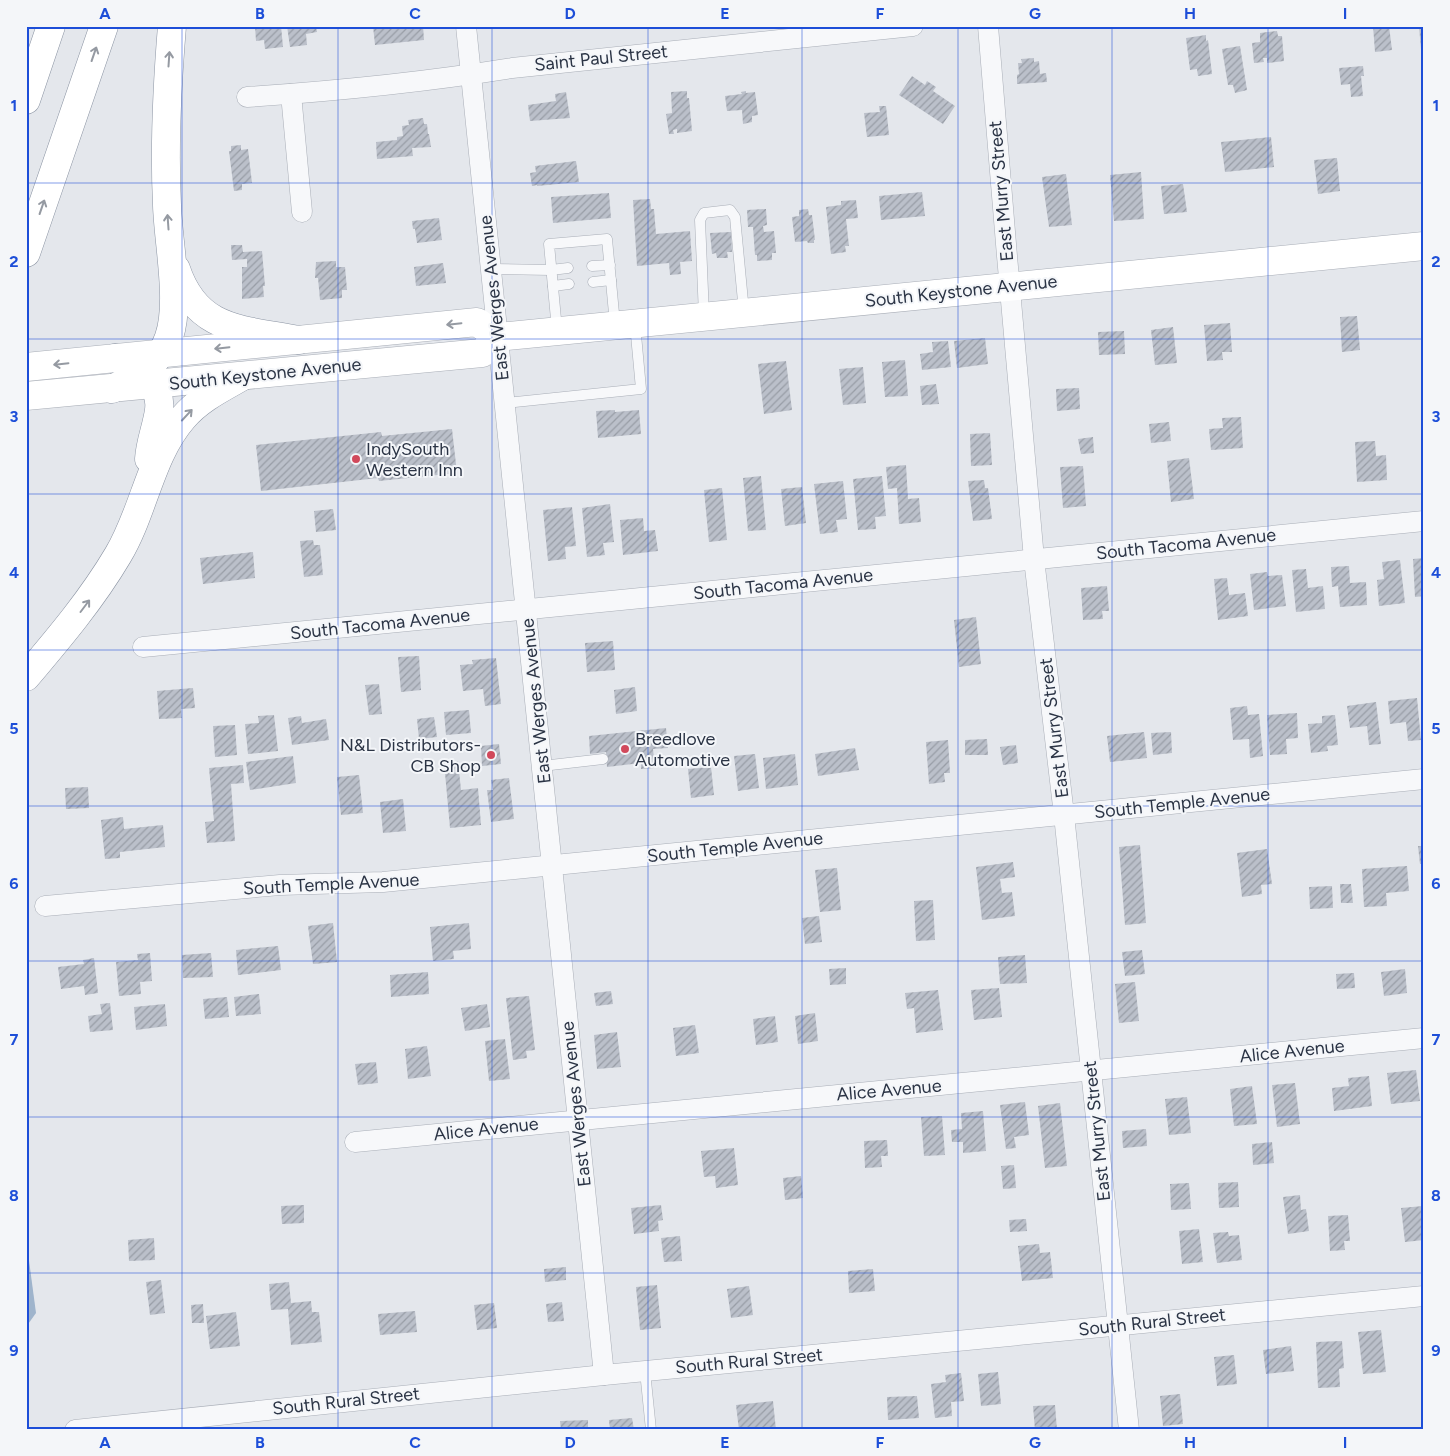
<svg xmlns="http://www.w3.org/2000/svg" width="1450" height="1456" font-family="Figtree,sans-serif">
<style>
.water{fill:#9fb4cc}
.building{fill:url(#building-hatch)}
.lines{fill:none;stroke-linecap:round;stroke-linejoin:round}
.service-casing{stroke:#a9aeb7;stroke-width:11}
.minor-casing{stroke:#a9aeb7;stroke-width:21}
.secondary-casing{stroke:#a9aeb7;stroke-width:29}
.motorway-casing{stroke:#8b94a3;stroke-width:29}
.service{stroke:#f7f8fa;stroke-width:10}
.minor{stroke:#f7f8fa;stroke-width:20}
.secondary{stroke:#fff;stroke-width:28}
.motorway{stroke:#fff;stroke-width:28}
.oneway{stroke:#959aa2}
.grid{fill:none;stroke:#1d4ed8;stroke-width:1;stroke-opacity:0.55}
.poi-dot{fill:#d1495b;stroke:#f4f6f9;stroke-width:2}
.labels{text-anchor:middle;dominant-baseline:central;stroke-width:4;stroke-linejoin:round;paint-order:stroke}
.street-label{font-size:18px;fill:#2b3445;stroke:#f4f6f9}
.poi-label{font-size:18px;fill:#2b3445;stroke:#f4f6f9;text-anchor:start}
.neatline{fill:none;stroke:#1d4ed8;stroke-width:2}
.grid-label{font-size:16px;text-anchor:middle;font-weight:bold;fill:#1d4ed8}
</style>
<defs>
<pattern id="building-hatch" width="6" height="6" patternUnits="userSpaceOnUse" patternTransform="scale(1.25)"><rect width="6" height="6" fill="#bbc0ca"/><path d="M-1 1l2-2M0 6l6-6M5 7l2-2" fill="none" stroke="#989da6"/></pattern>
</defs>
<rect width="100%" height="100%" fill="#e4e7ec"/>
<polygon class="water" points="26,1238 36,1313 26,1327"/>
<g class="building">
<polygon points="255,26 281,26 283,47 265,49 264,40 256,41"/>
<polygon points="287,26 316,26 317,32 306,34 307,45 290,47"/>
<polygon points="373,26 423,26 424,40 375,45"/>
<polygon points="1373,26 1389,26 1392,50 1375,52"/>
<polygon points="1419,26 1424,26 1424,61 1422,61"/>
<polygon points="1277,31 1278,36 1282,36 1284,61 1267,63 1267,58 1263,58 1264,62 1254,63 1252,43 1260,42 1260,33"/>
<polygon points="1206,35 1206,41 1208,40 1212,74 1198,76 1197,69 1190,70 1186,38"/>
<polygon points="1240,46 1247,90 1235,93 1233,85 1228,85 1222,49"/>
<polygon points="1034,58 1034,62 1039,61 1040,74 1046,73 1047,82 1017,84 1017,75 1019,74 1018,63 1022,63 1021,59"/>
<polygon points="1363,66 1364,76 1361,76 1363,96 1351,97 1350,84 1341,85 1339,68"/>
<polygon points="912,76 925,85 927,81 936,87 933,91 955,106 943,124 899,95"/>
<polygon points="687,91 687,98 689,98 692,131 677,133 677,129 673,130 674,134 669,134 666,114 672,113 671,92"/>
<polygon points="746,91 746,93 755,92 758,115 752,116 752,122 743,124 742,110 727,111 725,96 742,94 741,92"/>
<polygon points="566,92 570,118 530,121 528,105 556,101 555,94"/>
<polygon points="879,106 886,106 889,135 867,137 864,113 880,112"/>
<polygon points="423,118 424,124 427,124 428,134 429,134 431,147 412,148 413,156 377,159 376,142 397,140 397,137 403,136 402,126 409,125 408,120"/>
<polygon points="1271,137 1274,167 1225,172 1221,142"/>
<polygon points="241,145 241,150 248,149 252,183 242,184 242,190 234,191 229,151 231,151 231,146"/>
<polygon points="1337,158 1340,191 1318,194 1314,160"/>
<polygon points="576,161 579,182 537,186 537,185 532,186 530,173 536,172 535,166"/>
<polygon points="1141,172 1144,219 1114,221 1110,175"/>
<polygon points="1066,174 1072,225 1049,227 1042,177"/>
<polygon points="1183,184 1187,212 1164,214 1161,186"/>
<polygon points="922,192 925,216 881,220 879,196"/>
<polygon points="609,193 611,218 553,223 551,197"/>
<polygon points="650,199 651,209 654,209 656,234 690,231 692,261 680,262 681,274 670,275 669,263 637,266 633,200"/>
<polygon points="856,200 858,218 846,219 849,246 845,246 846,252 831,254 826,207 841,205 841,201"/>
<polygon points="766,209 767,225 763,226 764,232 774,231 776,253 772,253 772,260 757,261 757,255 755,255 753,227 748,227 747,210"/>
<polygon points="808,209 809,215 812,215 815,240 814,240 814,243 808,243 807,241 795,242 792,217 799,216 799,210"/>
<polygon points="439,218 442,240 417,243 415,229 413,229 412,221"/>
<polygon points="731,232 732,252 727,252 728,258 717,258 716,253 712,254 710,233"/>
<polygon points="231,245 242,245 243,252 262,251 265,286 263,286 264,297 242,299 242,267 247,267 247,259 232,260"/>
<polygon points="336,261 336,267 345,267 347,290 342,290 342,298 320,300 318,278 315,278 316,262"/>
<polygon points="443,263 446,283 416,286 414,267"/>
<polygon points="1357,316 1360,350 1342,352 1340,317"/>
<polygon points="1230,323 1232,352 1222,352 1223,360 1207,361 1204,325"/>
<polygon points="1173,327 1177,363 1155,365 1151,330"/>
<polygon points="1124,331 1125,354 1099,355 1098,332"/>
<polygon points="985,338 988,364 957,368 954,341"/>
<polygon points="948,341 951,367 922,370 920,354 933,352 932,342"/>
<polygon points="905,360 908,396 885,397 882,362"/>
<polygon points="786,361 792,410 764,414 758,364"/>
<polygon points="863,367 866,403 843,405 839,369"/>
<polygon points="936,384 939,404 922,405 920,386"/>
<polygon points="1079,388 1080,409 1057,411 1056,389"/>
<polygon points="615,410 615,412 639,410 641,434 598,438 596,411"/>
<polygon points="1241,417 1243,448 1211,450 1209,429 1223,428 1222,418"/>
<polygon points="1169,422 1171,441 1151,443 1149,424"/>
<polygon points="452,429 457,473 379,481 378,478 261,491 256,445 381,432 382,436"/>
<polygon points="990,433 992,465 971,466 970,434"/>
<polygon points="1093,437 1094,453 1081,454 1078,439"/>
<polygon points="1375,441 1376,456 1386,455 1387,480 1357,482 1355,442"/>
<polygon points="1189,458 1194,499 1171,502 1167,461"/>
<polygon points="906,465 908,499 919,498 921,522 899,524 897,488 888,489 886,467"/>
<polygon points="1083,466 1086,506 1063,508 1060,467"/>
<polygon points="761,476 766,530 748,531 743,478"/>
<polygon points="882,476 886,516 875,517 876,529 858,530 853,479"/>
<polygon points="984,480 985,488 988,488 992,519 973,521 968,481"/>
<polygon points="843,481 847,519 836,520 838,532 820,534 814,484"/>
<polygon points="802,487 806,523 785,526 781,489"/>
<polygon points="722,488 727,540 709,542 704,490"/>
<polygon points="610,504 614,542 603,543 605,555 587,557 582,508"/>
<polygon points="572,507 576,546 565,547 566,559 548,561 543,510"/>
<polygon points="333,509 336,530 316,532 314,511"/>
<polygon points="643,518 644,531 655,530 658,551 623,555 620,520"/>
<polygon points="313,540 314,545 320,545 323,575 304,577 300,541"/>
<polygon points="253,552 255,578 203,584 200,558"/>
<polygon points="1424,558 1424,596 1415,597 1413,559"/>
<polygon points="1400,560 1405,603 1379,606 1377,580 1384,579 1382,562"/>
<polygon points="1349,566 1350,583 1366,582 1367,605 1340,607 1338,586 1332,587 1331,567"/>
<polygon points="1306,569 1308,588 1323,586 1325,609 1296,612 1292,570"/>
<polygon points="1267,572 1268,576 1282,575 1286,606 1254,610 1250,574"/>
<polygon points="1227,578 1229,595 1245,593 1248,616 1218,620 1214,579"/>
<polygon points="1107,586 1109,611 1102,611 1103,619 1083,620 1081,588"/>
<polygon points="976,617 981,664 959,667 954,620"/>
<polygon points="613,641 615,670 587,672 585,643"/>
<polygon points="419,656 421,690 401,692 398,657"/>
<polygon points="496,658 501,704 485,706 483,689 463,691 460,665 473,664 472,660"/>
<polygon points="379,684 382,714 369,715 365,685"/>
<polygon points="635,687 637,711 616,714 614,690"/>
<polygon points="193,688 195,708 181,709 182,718 159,719 157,691"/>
<polygon points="1417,698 1421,740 1408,741 1406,722 1390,724 1388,701"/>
<polygon points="1376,702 1381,744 1369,745 1367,726 1350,728 1347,706"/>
<polygon points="1247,706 1248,715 1259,714 1263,756 1250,758 1249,739 1233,740 1230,708"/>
<polygon points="469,710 471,733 446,735 444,712"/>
<polygon points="1297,713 1298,738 1286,739 1287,754 1270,755 1267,715"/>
<polygon points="274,715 278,751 248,754 245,724 259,723 258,716"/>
<polygon points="1335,715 1338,745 1327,746 1328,751 1311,753 1308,724 1322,723 1322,716"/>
<polygon points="301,716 302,723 326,719 329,740 292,745 288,718"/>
<polygon points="434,717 437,737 419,739 417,719"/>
<polygon points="235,725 237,755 215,757 213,726"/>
<polygon points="666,728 668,748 653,749 655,768 641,769 641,763 607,767 606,752 590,754 589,736"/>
<polygon points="1144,732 1147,758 1110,762 1107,736"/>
<polygon points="1171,732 1172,753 1153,755 1151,733"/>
<polygon points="987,739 988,755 965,755 965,740"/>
<polygon points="948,740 950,773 944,773 945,782 929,784 926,742"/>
<polygon points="499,744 501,764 482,766 481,746"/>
<polygon points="1016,745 1018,763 1003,765 1000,747"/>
<polygon points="855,748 859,770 818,776 815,754"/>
<polygon points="755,754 759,788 738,791 734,756"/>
<polygon points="795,754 798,785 766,789 763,758"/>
<polygon points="293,756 296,783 250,790 246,762"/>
<polygon points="458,761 461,790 478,788 481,825 450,828 444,762"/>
<polygon points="243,765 244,783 231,784 235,841 207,843 205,822 214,821 209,768"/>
<polygon points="711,767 714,795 691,798 688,769"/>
<polygon points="359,775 363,813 341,815 337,777"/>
<polygon points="509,778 514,819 491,822 487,790 493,790 491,780"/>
<polygon points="88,787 89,808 66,809 65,788"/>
<polygon points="403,799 406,831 383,833 380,802"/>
<polygon points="123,817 124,829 163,825 165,847 120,852 120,858 105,859 101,820"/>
<polygon points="1140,845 1146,923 1125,925 1119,847"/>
<polygon points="1418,846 1424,846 1424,864 1420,864"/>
<polygon points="1267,849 1272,884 1261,885 1262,894 1242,897 1237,853"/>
<polygon points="1013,862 1015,877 1000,879 1002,893 1012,892 1015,916 982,920 976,867"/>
<polygon points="1407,866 1409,891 1386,893 1387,906 1364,907 1362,869"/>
<polygon points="837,868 841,910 820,912 815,870"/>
<polygon points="1340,884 1351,884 1353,903 1341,903"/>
<polygon points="1332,886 1333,908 1310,909 1309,887"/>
<polygon points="933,900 935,940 916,941 914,901"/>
<polygon points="819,916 822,942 805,944 802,918"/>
<polygon points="333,923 337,962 313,964 308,926"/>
<polygon points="469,923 471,949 453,951 454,959 433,961 430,927"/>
<polygon points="278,946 281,970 238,975 236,950"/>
<polygon points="1142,950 1145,974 1125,976 1122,952"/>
<polygon points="150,953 152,981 140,982 141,994 119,996 116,962 138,960 137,954"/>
<polygon points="211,953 213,977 183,978 182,955"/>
<polygon points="1025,955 1027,983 1000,984 998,957"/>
<polygon points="94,958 98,993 85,995 84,986 61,989 58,967 84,964 83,960"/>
<polygon points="846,968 846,984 830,985 829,969"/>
<polygon points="1405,969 1407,993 1384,996 1381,972"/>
<polygon points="428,972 429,994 391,997 390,975"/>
<polygon points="1354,973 1355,988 1337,989 1336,974"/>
<polygon points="1135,982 1139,1021 1119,1023 1115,984"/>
<polygon points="999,988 1002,1017 974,1020 971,990"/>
<polygon points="938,990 943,1030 916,1033 914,1008 907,1009 905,993"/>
<polygon points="611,991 613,1004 596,1006 594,993"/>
<polygon points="259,994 261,1014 236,1016 234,997"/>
<polygon points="529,996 535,1050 526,1051 527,1058 513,1060 506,998"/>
<polygon points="227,997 229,1017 205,1019 203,999"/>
<polygon points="110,1003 113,1030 90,1032 88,1016 102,1014 100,1004"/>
<polygon points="165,1004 167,1026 136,1030 134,1007"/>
<polygon points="487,1004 490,1027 465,1031 461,1008"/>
<polygon points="815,1013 818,1041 798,1044 795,1016"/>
<polygon points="775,1016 778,1042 756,1045 753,1019"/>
<polygon points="695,1025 699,1053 676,1056 673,1028"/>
<polygon points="617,1032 621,1067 597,1069 594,1035"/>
<polygon points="505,1039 510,1079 489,1081 485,1041"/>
<polygon points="427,1046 431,1076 408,1079 405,1049"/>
<polygon points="376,1062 378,1083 358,1085 355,1064"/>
<polygon points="1416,1070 1420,1101 1391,1104 1387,1073"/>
<polygon points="1369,1076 1372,1106 1334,1111 1332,1088 1349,1086 1348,1078"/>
<polygon points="1295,1083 1300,1124 1277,1127 1272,1085"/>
<polygon points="1252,1086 1257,1124 1234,1126 1230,1089"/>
<polygon points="1187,1097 1191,1133 1169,1135 1165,1099"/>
<polygon points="1025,1102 1029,1135 1014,1137 1016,1148 1006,1149 1000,1105"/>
<polygon points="1060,1103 1067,1166 1045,1168 1038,1106"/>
<polygon points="983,1111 986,1151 963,1153 963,1142 952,1142 951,1130 962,1129 961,1113"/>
<polygon points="942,1116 945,1155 924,1156 921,1117"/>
<polygon points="1146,1129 1147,1146 1123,1148 1122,1131"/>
<polygon points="887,1140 888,1156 881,1156 882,1167 865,1168 864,1141"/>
<polygon points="1272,1142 1274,1163 1253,1165 1252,1144"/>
<polygon points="734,1148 738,1185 716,1188 715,1176 704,1177 701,1151"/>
<polygon points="1014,1165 1016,1188 1003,1189 1001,1166"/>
<polygon points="801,1176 803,1198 785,1200 783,1178"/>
<polygon points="1238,1182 1239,1207 1219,1208 1218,1183"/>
<polygon points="1189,1183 1191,1209 1171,1210 1170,1184"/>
<polygon points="1300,1195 1301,1210 1306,1209 1309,1231 1288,1234 1283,1197"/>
<polygon points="304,1205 304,1223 282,1224 281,1206"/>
<polygon points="661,1205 663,1220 658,1221 659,1231 634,1234 631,1208"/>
<polygon points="1423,1206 1424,1240 1405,1242 1401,1208"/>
<polygon points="1348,1215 1350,1241 1344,1241 1345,1250 1330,1251 1328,1216"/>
<polygon points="1026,1219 1027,1231 1010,1232 1009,1220"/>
<polygon points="1199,1229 1203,1262 1182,1264 1179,1231"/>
<polygon points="1228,1232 1229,1236 1239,1235 1242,1260 1217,1263 1213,1233"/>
<polygon points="680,1236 682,1261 664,1262 661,1238"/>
<polygon points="154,1238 155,1260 129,1261 128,1240"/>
<polygon points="1039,1244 1040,1253 1050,1252 1053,1278 1022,1281 1018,1246"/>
<polygon points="566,1267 566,1280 545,1282 544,1269"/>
<polygon points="873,1269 875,1291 849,1293 848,1271"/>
<polygon points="161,1280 165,1313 150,1315 146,1282"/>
<polygon points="289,1282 291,1303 311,1301 312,1312 319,1312 322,1342 291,1345 288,1309 271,1310 269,1284"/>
<polygon points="657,1285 661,1328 640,1330 636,1287"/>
<polygon points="749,1286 753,1315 731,1318 727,1289"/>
<polygon points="562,1302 564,1321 548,1322 546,1304"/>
<polygon points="494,1303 497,1328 477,1330 474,1305"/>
<polygon points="203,1304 204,1323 192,1323 191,1305"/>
<polygon points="415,1311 417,1332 380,1335 378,1314"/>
<polygon points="236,1312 240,1346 210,1349 206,1316"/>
<polygon points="1381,1330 1386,1372 1363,1374 1358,1332"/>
<polygon points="1342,1341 1344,1368 1339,1369 1340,1387 1318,1388 1316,1342"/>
<polygon points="1291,1346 1294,1371 1266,1374 1263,1350"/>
<polygon points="1234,1355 1237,1384 1217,1386 1214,1357"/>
<polygon points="998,1372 1001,1404 981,1406 978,1374"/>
<polygon points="961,1373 964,1401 951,1402 952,1416 935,1418 931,1384 946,1382 945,1375"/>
<polygon points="1180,1394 1183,1424 1163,1426 1160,1396"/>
<polygon points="917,1396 919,1418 888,1420 887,1397"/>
<polygon points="773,1401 776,1430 763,1430 762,1428 739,1430 736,1405"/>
<polygon points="1055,1405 1057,1430 1035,1430 1033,1406"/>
<polygon points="632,1418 634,1430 610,1430 609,1420"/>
<polygon points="588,1420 588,1430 561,1430 560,1421"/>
</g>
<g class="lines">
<defs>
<g id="service">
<polyline points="592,266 610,265"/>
<polyline points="491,269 551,270 568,268"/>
<polyline points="593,282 611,280"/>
<polyline points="553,286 569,284"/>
<polyline points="704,315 700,220 704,213 730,210 735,217 744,312"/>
<polyline points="557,330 549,244 607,239 615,324"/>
<polyline points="505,403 641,389 635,324"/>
<polyline points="542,766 603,759"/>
<polyline points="645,1371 651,1430"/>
</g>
<g id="minor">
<polyline points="466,26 604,1375"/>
<polyline points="988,26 1007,256 1034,559 1064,815 1129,1430"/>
<polyline points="291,94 302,212"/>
<path d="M247 97C335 91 425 82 512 68L913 26"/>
<polyline points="143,647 1424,521"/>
<polyline points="45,906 280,885 383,882 1424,779"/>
<polyline points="355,1142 1424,1038"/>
<polyline points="75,1430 604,1375 1424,1296"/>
</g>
<g id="secondary">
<polyline points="26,367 477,322 498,337"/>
<polyline points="26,396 482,353 498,337 1424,246"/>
</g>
<g id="motorway">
<polyline points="26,100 51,26"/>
<polyline points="26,253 104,26"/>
<path d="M176 269C197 332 242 329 299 340"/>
<path d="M115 358C123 361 133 364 140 369 152 376 161 396 159 410 157 426 150 442 149 459"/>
<path d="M112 389C135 378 161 363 169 337 181 302 168 242 167 205 164 145 167 86 172 26"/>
<path d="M26 677C59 638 92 599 118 555 144 512 150 456 183 418 199 399 222 388 243 376"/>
</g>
</defs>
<use href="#service" class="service-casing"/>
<use href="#minor" class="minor-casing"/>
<use href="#secondary" class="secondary-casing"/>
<use href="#motorway" class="motorway-casing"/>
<use href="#service" class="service"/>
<use href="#minor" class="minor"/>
<use href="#secondary" class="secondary"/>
<use href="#motorway" class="motorway"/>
</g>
<defs><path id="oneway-shaft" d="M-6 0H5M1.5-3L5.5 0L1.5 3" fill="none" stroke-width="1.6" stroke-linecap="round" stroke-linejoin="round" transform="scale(1.25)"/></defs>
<g class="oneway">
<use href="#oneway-shaft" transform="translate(94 54) rotate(-71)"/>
<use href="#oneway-shaft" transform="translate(169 59) rotate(-86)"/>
<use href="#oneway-shaft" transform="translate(42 207) rotate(-71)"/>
<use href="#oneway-shaft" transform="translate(168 222) rotate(-94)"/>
<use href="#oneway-shaft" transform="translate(454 324) rotate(174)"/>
<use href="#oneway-shaft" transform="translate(222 348) rotate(174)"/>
<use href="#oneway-shaft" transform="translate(61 364) rotate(174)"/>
<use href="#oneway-shaft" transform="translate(187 415) rotate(-47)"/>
<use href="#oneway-shaft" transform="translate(85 606) rotate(-53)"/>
</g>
<path class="grid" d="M182 26V1430M338 26V1430M492 26V1430M648 26V1430M802 26V1430M958 26V1430M1112 26V1430M1268 26V1430M26 183H1424M26 339H1424M26 494H1424M26 650H1424M26 806H1424M26 961H1424M26 1117H1424M26 1273H1424"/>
<g class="poi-dot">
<circle cx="356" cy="459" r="5"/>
<circle cx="625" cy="749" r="5"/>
<circle cx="491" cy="755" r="5"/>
</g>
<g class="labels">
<g class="street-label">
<text transform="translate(601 58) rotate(-6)">Saint Paul Street</text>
<text transform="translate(1001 191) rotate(-95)">East Murry Street</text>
<text transform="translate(961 291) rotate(-6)">South Keystone Avenue</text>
<text transform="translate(494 298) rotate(-96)">East Werges Avenue</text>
<text transform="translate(265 374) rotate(-6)">South Keystone Avenue</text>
<text transform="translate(1186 544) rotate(-6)">South Tacoma Avenue</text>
<text transform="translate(783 584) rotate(-6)">South Tacoma Avenue</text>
<text transform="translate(380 624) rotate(-6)">South Tacoma Avenue</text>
<text transform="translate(536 701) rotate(-96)">East Werges Avenue</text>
<text transform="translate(1054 728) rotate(-97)">East Murry Street</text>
<text transform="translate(1182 803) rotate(-6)">South Temple Avenue</text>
<text transform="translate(735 847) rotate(-6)">South Temple Avenue</text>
<text transform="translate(331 884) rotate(-3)">South Temple Avenue</text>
<text transform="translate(1292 1051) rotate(-6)">Alice Avenue</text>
<text transform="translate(889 1090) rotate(-5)">Alice Avenue</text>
<text transform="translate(576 1104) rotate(-96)">East Werges Avenue</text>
<text transform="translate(486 1129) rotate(-6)">Alice Avenue</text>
<text transform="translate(1097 1131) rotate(-96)">East Murry Street</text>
<text transform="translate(1152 1322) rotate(-6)">South Rural Street</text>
<text transform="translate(749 1361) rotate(-5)">South Rural Street</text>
<text transform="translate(346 1401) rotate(-6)">South Rural Street</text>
</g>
<g class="poi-label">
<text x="366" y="449">IndySouth<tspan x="366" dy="21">Western Inn</tspan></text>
<text x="635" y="739">Breedlove<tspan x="635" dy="21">Automotive</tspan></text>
<text x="481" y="745" text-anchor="end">N&amp;L Distributors-<tspan x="481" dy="21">CB Shop</tspan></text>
</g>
</g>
<rect width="1450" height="1456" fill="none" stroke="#f4f6f9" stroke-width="55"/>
<rect x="28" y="28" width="1394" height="1400" class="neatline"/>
<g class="grid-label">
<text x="105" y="19">A</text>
<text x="260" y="19">B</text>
<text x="415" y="19">C</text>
<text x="570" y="19">D</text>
<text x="725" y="19">E</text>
<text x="880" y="19">F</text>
<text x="1035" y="19">G</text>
<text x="1190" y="19">H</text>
<text x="1345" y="19">I</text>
<text x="14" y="111">1</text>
<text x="1436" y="111">1</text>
<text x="14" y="267">2</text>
<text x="1436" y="267">2</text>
<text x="14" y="422">3</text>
<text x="1436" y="422">3</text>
<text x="14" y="578">4</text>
<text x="1436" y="578">4</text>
<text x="14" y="734">5</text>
<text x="1436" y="734">5</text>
<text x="14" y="889">6</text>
<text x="1436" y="889">6</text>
<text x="14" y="1045">7</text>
<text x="1436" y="1045">7</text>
<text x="14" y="1201">8</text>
<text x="1436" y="1201">8</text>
<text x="14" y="1356">9</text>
<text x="1436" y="1356">9</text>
<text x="105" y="1448">A</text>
<text x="260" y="1448">B</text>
<text x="415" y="1448">C</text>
<text x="570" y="1448">D</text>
<text x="725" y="1448">E</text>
<text x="880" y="1448">F</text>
<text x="1035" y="1448">G</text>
<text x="1190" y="1448">H</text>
<text x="1345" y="1448">I</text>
</g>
</svg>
